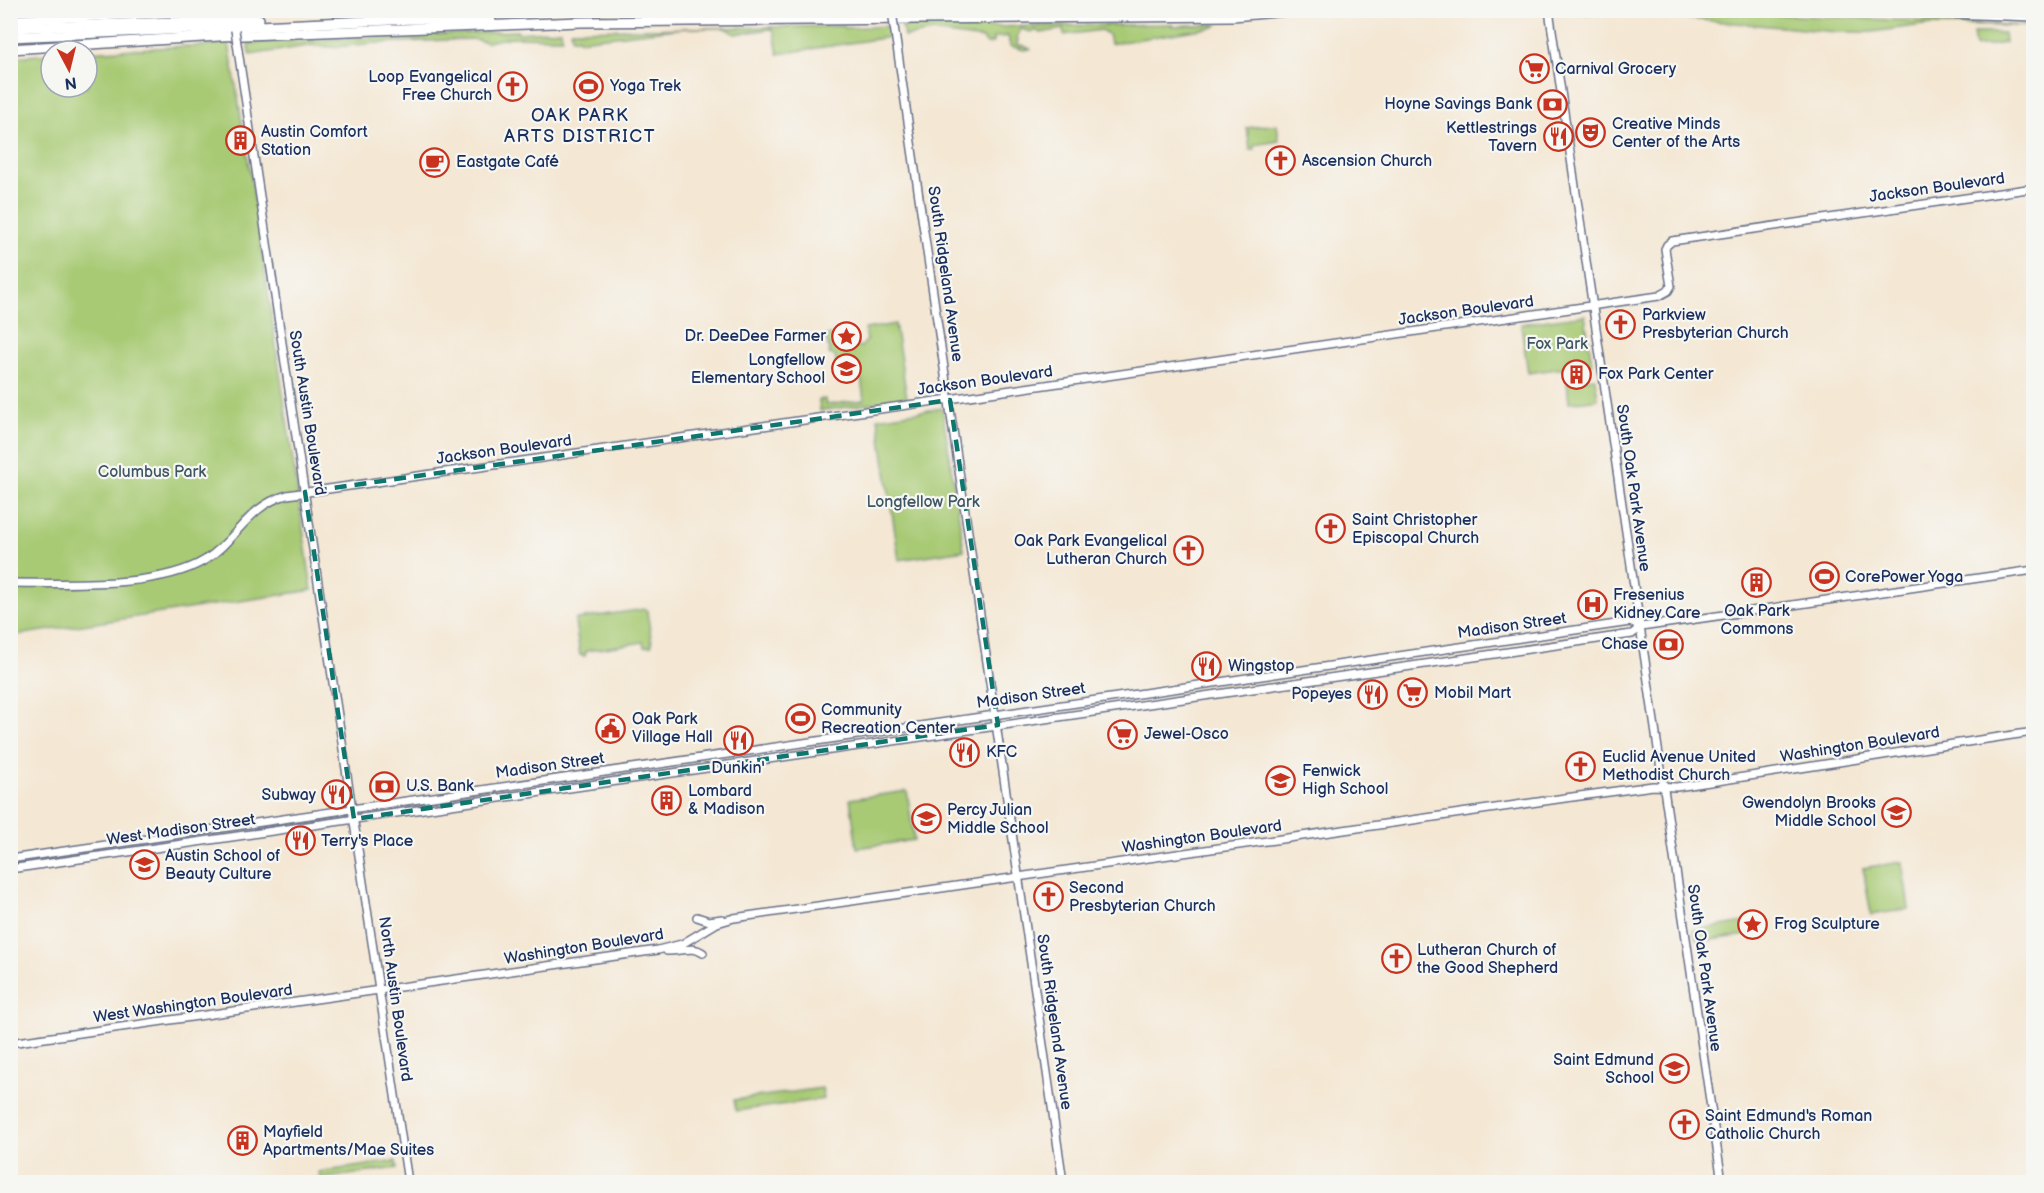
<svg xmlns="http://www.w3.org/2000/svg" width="2044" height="1193" font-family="'Balsamiq Sans',sans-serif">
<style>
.green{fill:#a8ca74;stroke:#627c69;stroke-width:1.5}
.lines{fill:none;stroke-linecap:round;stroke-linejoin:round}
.secondary-casing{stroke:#676f87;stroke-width:10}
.highway-casing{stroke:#676f87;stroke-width:12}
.secondary{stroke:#fff;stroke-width:7}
.highway{stroke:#fff;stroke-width:9}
.secondary-bridge-casing{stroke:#676f87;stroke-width:10;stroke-linecap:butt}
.secondary-bridge{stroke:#fff;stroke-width:7}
.marked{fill:none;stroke:#0f766e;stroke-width:4.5;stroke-dasharray:12 8;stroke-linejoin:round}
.labels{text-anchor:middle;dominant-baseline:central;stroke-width:4.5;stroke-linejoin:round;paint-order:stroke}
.poi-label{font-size:16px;fill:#1b2f5e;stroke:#f6f6f2;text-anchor:start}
.street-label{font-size:16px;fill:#1b2f5e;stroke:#f6f6f2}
.park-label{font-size:16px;fill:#3e5664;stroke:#f6f6f2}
.neighbourhood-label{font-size:18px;letter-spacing:1.5px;fill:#1b2f5e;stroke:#f6f6f2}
</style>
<rect width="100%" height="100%" fill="#f6f6f2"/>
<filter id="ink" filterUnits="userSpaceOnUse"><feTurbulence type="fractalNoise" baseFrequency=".0167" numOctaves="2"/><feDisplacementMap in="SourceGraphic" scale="12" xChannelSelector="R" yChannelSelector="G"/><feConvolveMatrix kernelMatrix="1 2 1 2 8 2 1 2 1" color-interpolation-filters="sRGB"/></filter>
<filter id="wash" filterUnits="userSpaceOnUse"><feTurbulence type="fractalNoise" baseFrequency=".008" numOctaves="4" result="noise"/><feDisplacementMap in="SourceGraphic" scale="24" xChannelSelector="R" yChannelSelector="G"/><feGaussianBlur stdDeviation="1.35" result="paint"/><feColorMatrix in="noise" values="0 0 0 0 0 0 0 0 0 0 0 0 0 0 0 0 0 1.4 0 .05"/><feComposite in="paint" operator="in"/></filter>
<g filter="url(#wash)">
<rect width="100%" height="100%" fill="#f4e7d3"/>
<g class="green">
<polygon points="885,10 672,13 568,11 568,10"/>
<polygon points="1557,11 1683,11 2034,26 1922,25 1872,32 1837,32 1645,15 1560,13"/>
<polygon points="1172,24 1173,26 1210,24 1217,25 1214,27 1110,44 1108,34 1101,30 1064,35 1063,29 1041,33 1035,30 1031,32 1021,29 1017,38 1018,39 1017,44 1021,46 1022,45 1030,49 1024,50 1010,46 1008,36 993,38 993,43 987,44 983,39 933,32 904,37 902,26 986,25 987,27"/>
<polygon points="844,26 844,28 888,26 889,37 778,54 774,31 771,29 735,34 725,28 684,28 580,40 579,38 572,38 571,30"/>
<polygon points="561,30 562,38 512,37 487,42 472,39 376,43 335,47 315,46 314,45 250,55 248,43 518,31 519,33"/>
<polygon points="1973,33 2004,33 2005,43 1975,47"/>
<polygon points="229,43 252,184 312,590 11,636 11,57 51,54 51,87 87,87 87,52 188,46 188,47"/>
<polygon points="1277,124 1279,141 1254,145 1255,150 1250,150 1247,128"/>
<polygon points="1585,315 1592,364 1528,373 1521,324"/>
<polygon points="895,324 907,398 820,411 819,400 825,399 826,405 864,400 861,378 841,381 839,383 835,356 829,354 829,346 828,346 826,336 849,333 851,344 861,347 867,340 865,329"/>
<polygon points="1595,378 1598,399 1569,403 1567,381"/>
<polygon points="942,408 964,550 899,560 878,418"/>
<polygon points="645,609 647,611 652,644 651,646 644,647 643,642 586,651 585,656 580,655 575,621 577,619"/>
<polygon points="907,791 914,840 857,848 850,799"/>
<polygon points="1902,862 1909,909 1871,915 1863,868"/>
<polygon points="1765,919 1767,932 1703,941 1699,941 1694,934 1693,930"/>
<polygon points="822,1088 824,1099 736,1111 734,1100"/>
<polygon points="396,1161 397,1168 320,1179 319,1172"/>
</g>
</g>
<g filter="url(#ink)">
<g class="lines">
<defs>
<g id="secondary">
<polyline points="1549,10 1722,1182"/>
<polyline points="894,26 1063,1182"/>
<polyline points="238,50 408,1182"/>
<path d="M10 583C65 583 158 589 205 560 237 540 247 506 287 495L1659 296 1668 291 1671 286 1665 249 1667 245 1672 241 2034 188"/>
<polyline points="10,859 1630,622 1641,627 2034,570"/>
<polyline points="10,869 1632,634 1641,627"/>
<polyline points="697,917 709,921 722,919"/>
<path d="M667 951C679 952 693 945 703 953"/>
<path d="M10 1043 658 950 682 944 717 923 734 918 1565 798 1653 786 1676 787C1795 770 1914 749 2034 732"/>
</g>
<g id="highway">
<polyline points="1869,10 2034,16"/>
<polyline points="410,13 459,10"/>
<polyline points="10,20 223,10"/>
<polyline points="10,28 259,19"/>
<polyline points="10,37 413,19 491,21"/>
<polyline points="10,49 219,36 581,22 1233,16 1297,10"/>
</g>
</defs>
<use href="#secondary" class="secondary-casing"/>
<use href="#highway" class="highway-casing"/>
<use href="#secondary" class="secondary"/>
<use href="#highway" class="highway"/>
<defs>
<g id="secondary-bridge">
<polyline points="892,10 894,26"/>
<polyline points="235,30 238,50"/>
</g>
</defs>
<use href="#secondary-bridge" class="secondary-bridge-casing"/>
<use href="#secondary-bridge" class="secondary-bridge"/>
</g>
</g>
<path class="marked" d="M950 400 998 725 354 819 305 492Z"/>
<defs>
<symbol id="supermarket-ring" viewBox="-11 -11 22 22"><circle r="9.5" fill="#f6f6f2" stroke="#c8321e" stroke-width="1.5"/><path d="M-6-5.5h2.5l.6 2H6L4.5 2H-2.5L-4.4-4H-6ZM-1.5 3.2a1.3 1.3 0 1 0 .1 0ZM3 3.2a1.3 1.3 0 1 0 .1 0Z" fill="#c8321e"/></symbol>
<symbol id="church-ring" viewBox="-11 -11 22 22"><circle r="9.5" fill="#f6f6f2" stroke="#c8321e" stroke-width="1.5"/><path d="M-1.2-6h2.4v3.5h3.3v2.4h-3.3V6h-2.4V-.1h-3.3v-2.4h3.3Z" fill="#c8321e"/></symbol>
<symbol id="stadium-ring" viewBox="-11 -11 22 22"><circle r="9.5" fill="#f6f6f2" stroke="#c8321e" stroke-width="1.5"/><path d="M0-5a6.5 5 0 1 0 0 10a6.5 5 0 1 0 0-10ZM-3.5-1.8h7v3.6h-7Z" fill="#c8321e"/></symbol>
<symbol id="bank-ring" viewBox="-11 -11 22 22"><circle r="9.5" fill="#f6f6f2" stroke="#c8321e" stroke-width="1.5"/><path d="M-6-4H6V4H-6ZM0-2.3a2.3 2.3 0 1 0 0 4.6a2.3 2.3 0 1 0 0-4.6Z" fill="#c8321e"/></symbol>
<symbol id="theatre-ring" viewBox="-11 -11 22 22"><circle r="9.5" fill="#f6f6f2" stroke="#c8321e" stroke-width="1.5"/><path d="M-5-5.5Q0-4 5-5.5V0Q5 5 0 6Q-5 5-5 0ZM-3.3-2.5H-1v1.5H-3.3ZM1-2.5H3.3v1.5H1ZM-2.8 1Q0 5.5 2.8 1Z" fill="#c8321e"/></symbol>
<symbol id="restaurant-ring" viewBox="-11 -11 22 22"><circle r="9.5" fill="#f6f6f2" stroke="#c8321e" stroke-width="1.5"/><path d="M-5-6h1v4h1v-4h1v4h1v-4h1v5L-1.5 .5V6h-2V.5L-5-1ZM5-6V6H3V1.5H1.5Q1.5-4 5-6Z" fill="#c8321e"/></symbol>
<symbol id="building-ring" viewBox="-11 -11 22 22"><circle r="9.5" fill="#f6f6f2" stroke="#c8321e" stroke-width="1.5"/><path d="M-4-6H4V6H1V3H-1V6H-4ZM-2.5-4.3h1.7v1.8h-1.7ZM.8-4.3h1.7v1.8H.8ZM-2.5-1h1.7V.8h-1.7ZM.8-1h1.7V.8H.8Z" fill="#c8321e"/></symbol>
<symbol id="cafe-ring" viewBox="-11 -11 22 22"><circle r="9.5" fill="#f6f6f2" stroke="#c8321e" stroke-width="1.5"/><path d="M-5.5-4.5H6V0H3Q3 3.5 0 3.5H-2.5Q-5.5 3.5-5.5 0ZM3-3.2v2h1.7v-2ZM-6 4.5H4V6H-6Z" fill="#c8321e"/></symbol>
<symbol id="sight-ring" viewBox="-11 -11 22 22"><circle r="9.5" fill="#f6f6f2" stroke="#c8321e" stroke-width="1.5"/><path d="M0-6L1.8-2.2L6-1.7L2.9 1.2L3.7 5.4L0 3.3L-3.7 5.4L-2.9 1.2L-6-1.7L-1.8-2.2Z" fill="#c8321e"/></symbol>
<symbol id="school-ring" viewBox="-11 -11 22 22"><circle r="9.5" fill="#f6f6f2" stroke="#c8321e" stroke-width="1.5"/><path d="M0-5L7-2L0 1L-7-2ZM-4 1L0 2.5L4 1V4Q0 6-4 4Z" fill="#c8321e"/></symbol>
<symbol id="hospital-ring" viewBox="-11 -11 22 22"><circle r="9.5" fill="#f6f6f2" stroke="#c8321e" stroke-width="1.5"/><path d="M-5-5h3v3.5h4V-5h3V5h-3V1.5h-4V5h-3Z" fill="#c8321e"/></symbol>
<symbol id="civic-ring" viewBox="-11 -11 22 22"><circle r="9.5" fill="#f6f6f2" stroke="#c8321e" stroke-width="1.5"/><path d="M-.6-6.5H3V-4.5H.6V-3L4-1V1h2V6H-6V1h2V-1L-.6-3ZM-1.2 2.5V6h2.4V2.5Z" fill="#c8321e"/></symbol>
</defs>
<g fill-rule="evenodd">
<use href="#supermarket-ring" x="1518" y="52" width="33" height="33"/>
<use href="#church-ring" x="496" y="70" width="33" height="33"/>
<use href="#stadium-ring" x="572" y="70" width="33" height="33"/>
<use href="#bank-ring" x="1536" y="88" width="33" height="33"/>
<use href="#theatre-ring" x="1574" y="116" width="33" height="33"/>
<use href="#restaurant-ring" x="1542" y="120" width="33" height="33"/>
<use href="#building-ring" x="224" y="124" width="33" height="33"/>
<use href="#church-ring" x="1264" y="144" width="33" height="33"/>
<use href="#cafe-ring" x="418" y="146" width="33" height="33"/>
<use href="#church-ring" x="1604" y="308" width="33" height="33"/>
<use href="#sight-ring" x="830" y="320" width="33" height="33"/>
<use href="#school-ring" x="830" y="352" width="33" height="33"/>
<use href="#building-ring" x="1560" y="358" width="33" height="33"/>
<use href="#church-ring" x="1314" y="512" width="33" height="33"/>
<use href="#church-ring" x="1172" y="534" width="33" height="33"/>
<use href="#stadium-ring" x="1808" y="560" width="33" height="33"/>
<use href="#building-ring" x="1740" y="566" width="33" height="33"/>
<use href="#hospital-ring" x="1576" y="588" width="33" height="33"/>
<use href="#bank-ring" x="1652" y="628" width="33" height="33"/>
<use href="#restaurant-ring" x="1190" y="650" width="33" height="33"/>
<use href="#supermarket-ring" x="1396" y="676" width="33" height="33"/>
<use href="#restaurant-ring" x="1356" y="678" width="33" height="33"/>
<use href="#stadium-ring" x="784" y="702" width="33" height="33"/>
<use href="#civic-ring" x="594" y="712" width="33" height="33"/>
<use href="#supermarket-ring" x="1106" y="718" width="33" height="33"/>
<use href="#restaurant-ring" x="722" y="724" width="33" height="33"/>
<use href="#restaurant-ring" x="948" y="736" width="33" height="33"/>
<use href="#church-ring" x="1564" y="750" width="33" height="33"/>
<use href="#school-ring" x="1264" y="764" width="33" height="33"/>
<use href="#bank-ring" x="368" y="770" width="33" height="33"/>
<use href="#restaurant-ring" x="320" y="778" width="33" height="33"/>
<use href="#building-ring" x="650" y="784" width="33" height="33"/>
<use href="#school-ring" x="1880" y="796" width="33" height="33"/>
<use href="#school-ring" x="910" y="802" width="33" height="33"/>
<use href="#restaurant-ring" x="284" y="824" width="33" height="33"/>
<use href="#school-ring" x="128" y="848" width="33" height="33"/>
<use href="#church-ring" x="1032" y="880" width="33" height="33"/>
<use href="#sight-ring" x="1736" y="908" width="33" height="33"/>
<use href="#church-ring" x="1380" y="942" width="33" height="33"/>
<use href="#school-ring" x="1658" y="1052" width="33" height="33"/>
<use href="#church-ring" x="1668" y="1108" width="33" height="33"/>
<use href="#building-ring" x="226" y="1124" width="33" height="33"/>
</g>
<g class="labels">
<g class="poi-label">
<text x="1555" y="69">Carnival Grocery</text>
<text x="492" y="77" text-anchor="end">Loop Evangelical<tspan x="492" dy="18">Free Church</tspan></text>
<text x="610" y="86">Yoga Trek</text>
<text x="1532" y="104" text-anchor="end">Hoyne Savings Bank</text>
<text x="1612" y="124">Creative Minds<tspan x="1612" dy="18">Center of the Arts</tspan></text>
<text x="1537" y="128" text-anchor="end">Kettlestrings<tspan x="1537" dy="18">Tavern</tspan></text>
<text x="261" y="132">Austin Comfort<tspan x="261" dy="18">Station</tspan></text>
<text x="1302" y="161">Ascension Church</text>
<text x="456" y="162">Eastgate Café</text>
<text x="1642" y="315">Parkview<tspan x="1642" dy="18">Presbyterian Church</tspan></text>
<text x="826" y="336" text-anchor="end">Dr. DeeDee Farmer</text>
<text x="825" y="360" text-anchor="end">Longfellow<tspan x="825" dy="18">Elementary School</tspan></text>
<text x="1598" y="374">Fox Park Center</text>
<text x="1352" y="520">Saint Christopher<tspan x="1352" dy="18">Episcopal Church</tspan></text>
<text x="1167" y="541" text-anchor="end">Oak Park Evangelical<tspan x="1167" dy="18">Lutheran Church</tspan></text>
<text x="1845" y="577">CorePower Yoga</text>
<text x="1613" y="595">Fresenius<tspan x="1613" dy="18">Kidney Care</tspan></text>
<text x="1757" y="611" text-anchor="middle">Oak Park<tspan x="1757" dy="18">Commons</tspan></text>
<text x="1648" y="644" text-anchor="end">Chase</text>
<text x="1228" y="666">Wingstop</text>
<text x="1434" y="693">Mobil Mart</text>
<text x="1352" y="694" text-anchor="end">Popeyes</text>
<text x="821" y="710">Community<tspan x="821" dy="18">Recreation Center</tspan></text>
<text x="632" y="719">Oak Park<tspan x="632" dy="18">Village Hall</tspan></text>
<text x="1144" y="734">Jewel-Osco</text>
<text x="986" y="752">KFC</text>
<text x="1602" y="757">Euclid Avenue United<tspan x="1602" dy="18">Methodist Church</tspan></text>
<text x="738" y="768" text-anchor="middle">Dunkin'</text>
<text x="1302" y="771">Fenwick<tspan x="1302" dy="18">High School</tspan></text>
<text x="406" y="786">U.S. Bank</text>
<text x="688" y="791">Lombard<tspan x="688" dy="18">&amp; Madison</tspan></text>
<text x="316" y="795" text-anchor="end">Subway</text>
<text x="1876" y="803" text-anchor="end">Gwendolyn Brooks<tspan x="1876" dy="18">Middle School</tspan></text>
<text x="947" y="810">Percy Julian<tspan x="947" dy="18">Middle School</tspan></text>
<text x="321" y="841">Terry's Place</text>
<text x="165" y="856">Austin School of<tspan x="165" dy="18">Beauty Culture</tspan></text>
<text x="1069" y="888">Second<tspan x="1069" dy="18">Presbyterian Church</tspan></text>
<text x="1774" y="924">Frog Sculpture</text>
<text x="1417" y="950">Lutheran Church of<tspan x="1417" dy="18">the Good Shepherd</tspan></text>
<text x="1654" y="1060" text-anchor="end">Saint Edmund<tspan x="1654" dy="18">School</tspan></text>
<text x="1705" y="1116">Saint Edmund's Roman<tspan x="1705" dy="18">Catholic Church</tspan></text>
<text x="263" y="1132">Mayfield<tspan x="263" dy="18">Apartments/Mae Suites</tspan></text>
</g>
<g class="street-label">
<text transform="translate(1937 188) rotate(-8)">Jackson Boulevard</text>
<text transform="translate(945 274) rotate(82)">South Ridgeland Avenue</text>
<text transform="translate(1466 311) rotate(-8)">Jackson Boulevard</text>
<text transform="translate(985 381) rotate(-8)">Jackson Boulevard</text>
<text transform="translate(307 413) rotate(81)">South Austin Boulevard</text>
<text transform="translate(504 450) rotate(-8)">Jackson Boulevard</text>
<text transform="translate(1633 488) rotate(82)">South Oak Park Avenue</text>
<text transform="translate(1512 626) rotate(-8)">Madison Street</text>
<text transform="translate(1031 696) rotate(-8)">Madison Street</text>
<text transform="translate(1860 745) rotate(-9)">Washington Boulevard</text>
<text transform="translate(550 766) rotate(-8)">Madison Street</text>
<text transform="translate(181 830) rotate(-8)">West Madison Street</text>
<text transform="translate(1202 837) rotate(-8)">Washington Boulevard</text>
<text transform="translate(584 947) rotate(-9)">Washington Boulevard</text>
<text transform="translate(1704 968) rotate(82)">South Oak Park Avenue</text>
<text transform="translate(395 999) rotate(82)">North Austin Boulevard</text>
<text transform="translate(193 1004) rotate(-8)">West Washington Boulevard</text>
<text transform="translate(1054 1022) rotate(82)">South Ridgeland Avenue</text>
</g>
<g class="park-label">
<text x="1557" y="344">Fox Park</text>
<text x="152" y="472">Columbus Park</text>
<text x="923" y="502">Longfellow Park</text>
</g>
<g class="neighbourhood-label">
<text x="580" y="115">OAK PARK<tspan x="580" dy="21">ARTS DISTRICT</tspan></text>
</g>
</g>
<rect width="2044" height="1193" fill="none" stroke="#f6f6f2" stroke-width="36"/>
<g transform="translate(69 69) rotate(173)"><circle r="28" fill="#f6f6f2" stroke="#9ea6b7" stroke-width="1.5"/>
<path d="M0-4.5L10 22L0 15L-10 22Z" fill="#c8321e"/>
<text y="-9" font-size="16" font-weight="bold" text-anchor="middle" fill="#1b2f5e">N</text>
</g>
</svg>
